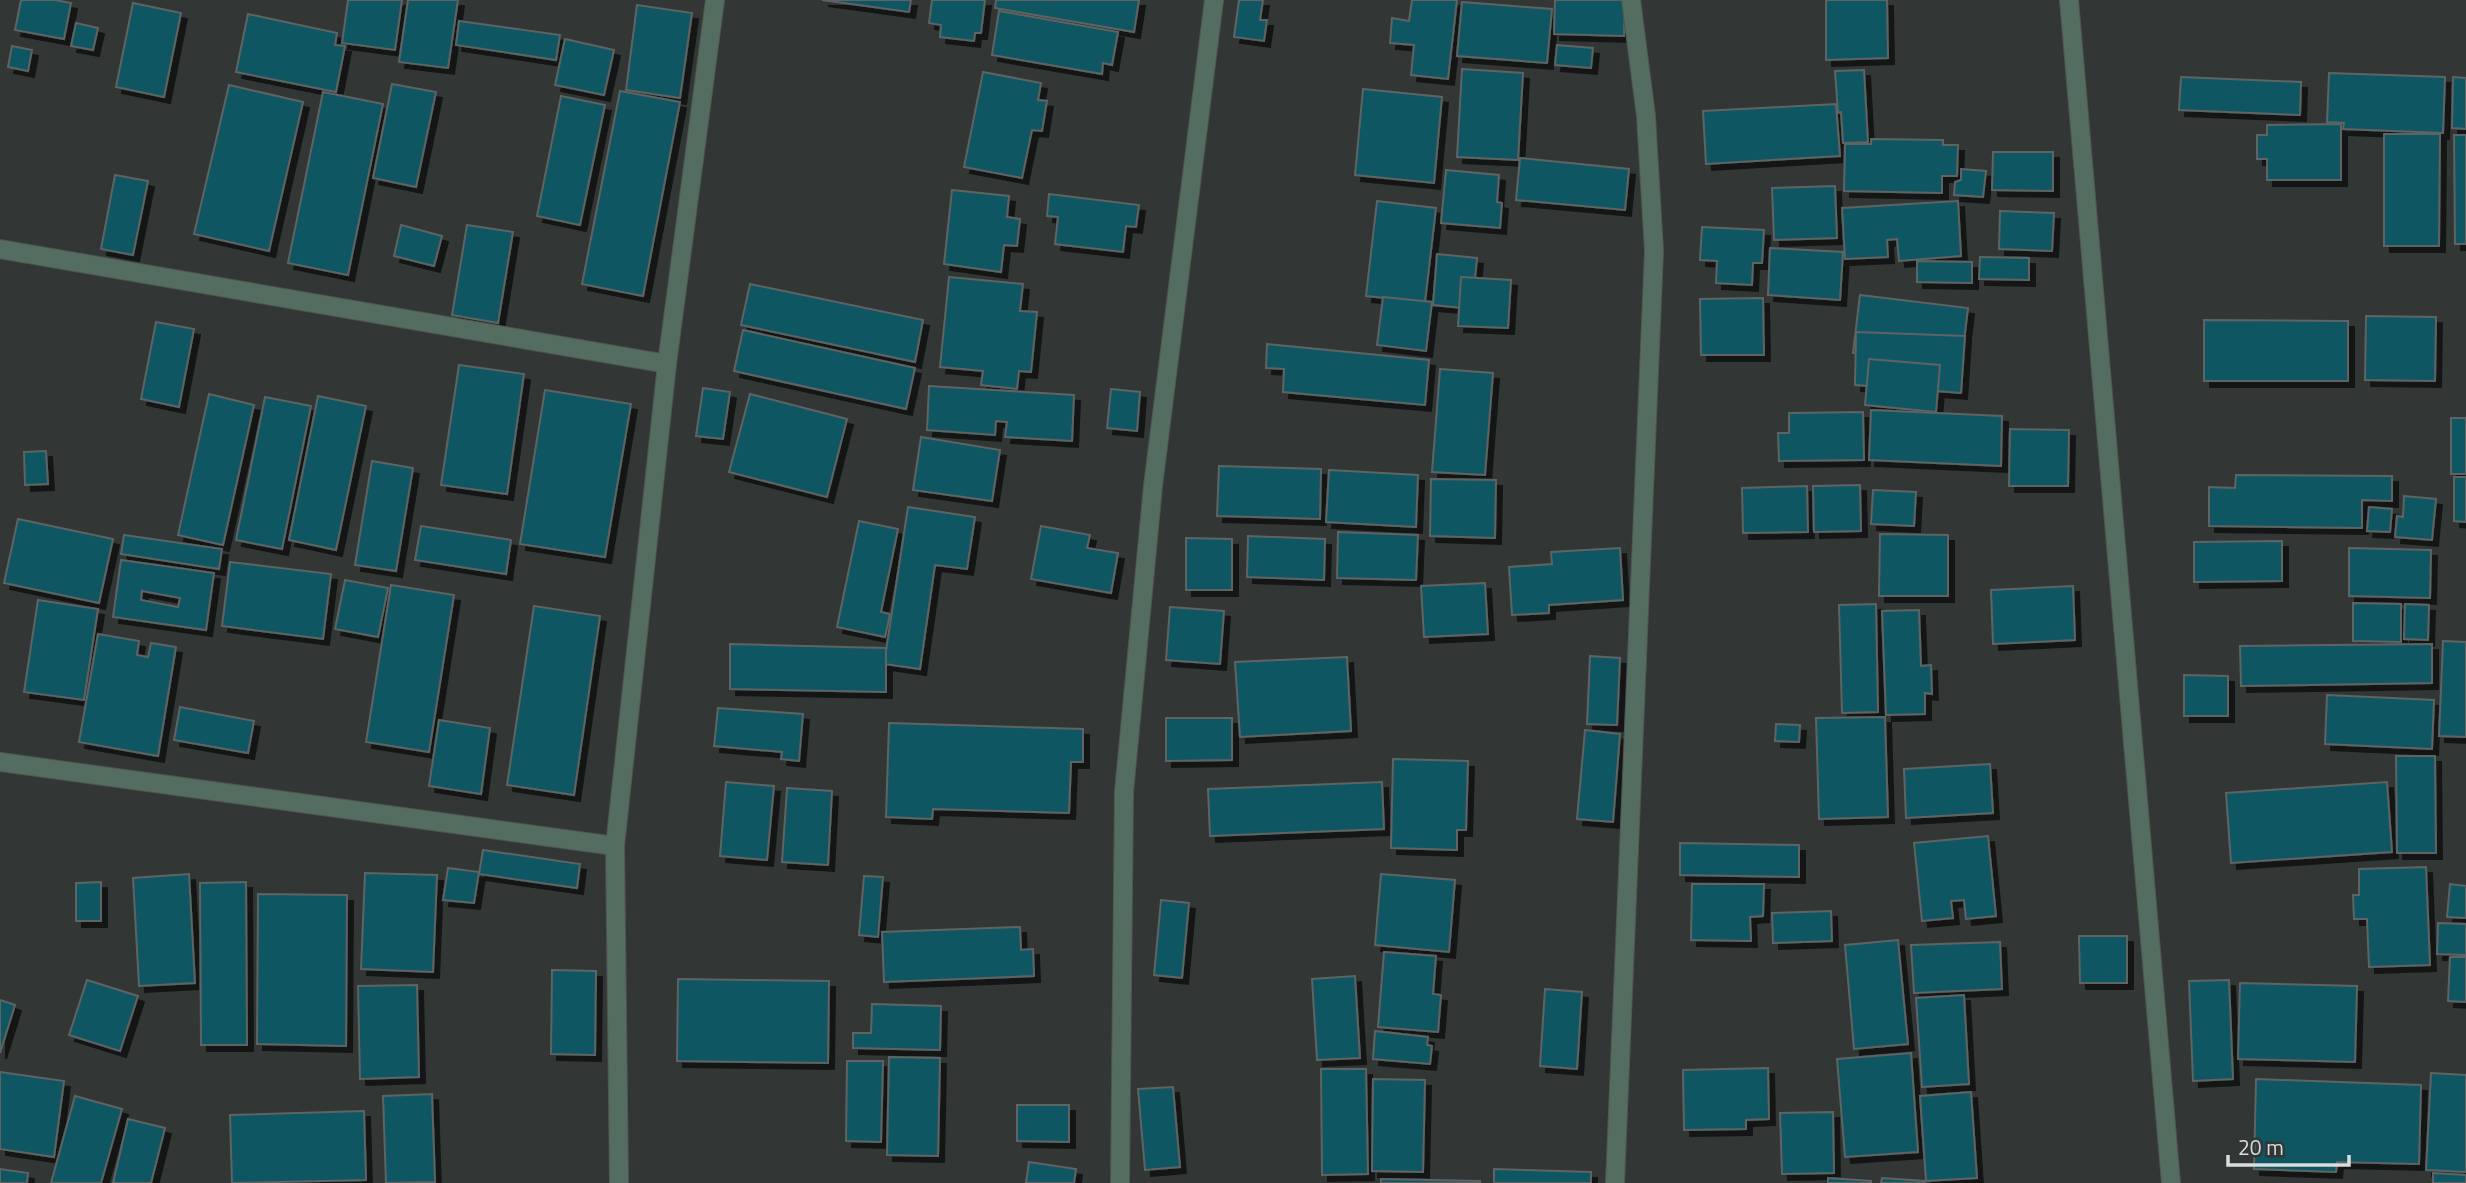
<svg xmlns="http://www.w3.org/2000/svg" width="2466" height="1183" font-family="'Titillium Web',sans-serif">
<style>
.building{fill:#0d5762;stroke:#5e6364;stroke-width:2;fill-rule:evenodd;filter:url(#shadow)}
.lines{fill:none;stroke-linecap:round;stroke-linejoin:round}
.minor-casing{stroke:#505453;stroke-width:20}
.minor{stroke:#536e60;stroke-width:18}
</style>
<defs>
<filter id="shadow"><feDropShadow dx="6" dy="6" stdDeviation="0" flood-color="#0009"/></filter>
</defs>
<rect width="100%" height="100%" fill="#323635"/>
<g class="building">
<polygon points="21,0 55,0 71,3 64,39 15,30"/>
<polygon points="348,0 402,0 395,50 342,43"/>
<polygon points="408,0 458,0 448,68 399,62"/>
<polygon points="822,0 911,0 909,12"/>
<polygon points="932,0 985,0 981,33 975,33 974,41 940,37 941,25 929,23"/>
<polygon points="996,0 1139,0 1134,32 995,8"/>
<polygon points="1239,0 1263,0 1260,20 1267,20 1264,41 1234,37"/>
<polygon points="1412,0 1457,0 1448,79 1411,75 1414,45 1390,43 1392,18 1409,21"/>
<polygon points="1555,0 1625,0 1624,36 1554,34"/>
<polygon points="1826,0 1887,0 1888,58 1826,60"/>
<polygon points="1462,2 1552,9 1547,63 1457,56"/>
<polygon points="133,3 181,13 164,97 116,87"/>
<polygon points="637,5 692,13 680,98 626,90"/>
<polygon points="999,11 1118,32 1112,65 1103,63 1102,74 992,55"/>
<polygon points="248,14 337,33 335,45 345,46 336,92 236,72"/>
<polygon points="459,21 560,35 556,60 456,45"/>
<polygon points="76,23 98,28 93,50 71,46"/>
<polygon points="565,39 614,50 604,95 555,85"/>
<polygon points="1557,45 1593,48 1591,68 1555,65"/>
<polygon points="12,46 32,50 28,71 8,67"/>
<polygon points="1462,69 1523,73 1518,160 1457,157"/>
<polygon points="1864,70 1868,142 1843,143 1841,112 1838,113 1835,71"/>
<polygon points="983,72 1041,83 1038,100 1047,101 1042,131 1032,130 1022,178 964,167"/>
<polygon points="2329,73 2445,77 2443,133 2343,129 2344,123 2327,122"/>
<polygon points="2181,77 2301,82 2300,115 2179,110"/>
<polygon points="2453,77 2466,78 2466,129 2452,128"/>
<polygon points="392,84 436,92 416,187 373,178"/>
<polygon points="229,85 303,102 269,251 194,234"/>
<polygon points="1363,89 1442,97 1434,183 1355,175"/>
<polygon points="620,91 680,102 643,296 582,284"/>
<polygon points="323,92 383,104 348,275 288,263"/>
<polygon points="561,96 605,105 580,225 537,216"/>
<polygon points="1836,104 1840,156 1706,164 1703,111"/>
<polygon points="2341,124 2341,180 2267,180 2267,159 2257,159 2257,135 2267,135 2267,125"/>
<polygon points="2384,134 2440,134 2439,246 2384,246"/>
<polygon points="2454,135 2466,135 2466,244 2455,244"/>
<polygon points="1871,139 1943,140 1943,145 1958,145 1957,176 1942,176 1942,193 1844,191 1845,144 1871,144"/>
<polygon points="1993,152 2053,152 2053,191 1992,190"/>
<polygon points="1520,158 1629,169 1625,210 1516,200"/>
<polygon points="1961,169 1986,171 1983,197 1954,195 1955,182 1961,180"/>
<polygon points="1446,170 1499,175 1497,202 1502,203 1500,228 1441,223"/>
<polygon points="115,175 148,181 133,255 101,249"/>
<polygon points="1835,186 1837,238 1774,240 1772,188"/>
<polygon points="952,190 1009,196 1007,217 1020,219 1017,246 1004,245 1001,272 944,264"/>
<polygon points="1049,194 1139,205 1136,227 1126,226 1123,252 1055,244 1058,217 1047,216"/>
<polygon points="1377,201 1436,208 1425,302 1366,296"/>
<polygon points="1958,201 1961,256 1899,261 1897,239 1887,240 1888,257 1845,259 1842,208"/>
<polygon points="2000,211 2054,213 2052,251 1999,249"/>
<polygon points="401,225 442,236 434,266 394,256"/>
<polygon points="467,225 513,232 498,323 452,315"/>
<polygon points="1702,227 1764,230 1762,263 1753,263 1752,285 1716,283 1717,261 1700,260"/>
<polygon points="1770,248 1843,252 1840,300 1768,295"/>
<polygon points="1437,254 1477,258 1472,309 1433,305"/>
<polygon points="1980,257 2029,258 2029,280 1979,279"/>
<polygon points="1917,261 1972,262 1972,283 1917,282"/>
<polygon points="949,277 1023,284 1020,311 1037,312 1031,372 1019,371 1017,389 981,385 983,371 940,367"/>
<polygon points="1461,277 1511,280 1508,328 1458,326"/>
<polygon points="750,284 923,320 915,362 741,325"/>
<polygon points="1860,295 1968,308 1961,366 1853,353"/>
<polygon points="1383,297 1432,302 1426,351 1377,345"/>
<polygon points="1763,298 1764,355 1701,355 1700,299"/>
<polygon points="2366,316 2436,317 2435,381 2365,380"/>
<polygon points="2204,320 2348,321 2348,381 2204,381"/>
<polygon points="156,322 194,329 179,407 141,399"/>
<polygon points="743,330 915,368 906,409 734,371"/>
<polygon points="1856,332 1965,336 1961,393 1855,385"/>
<polygon points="1267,344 1429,360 1425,405 1283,392 1284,369 1266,368"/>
<polygon points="1869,359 1940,365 1936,412 1865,405"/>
<polygon points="459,365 524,374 507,494 441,485"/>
<polygon points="1440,369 1493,373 1485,475 1432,472"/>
<polygon points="929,386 1074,395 1072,441 1005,437 1007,422 996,421 995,435 927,430"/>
<polygon points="703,388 730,392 723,439 696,436"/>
<polygon points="1111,389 1140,392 1137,431 1107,428"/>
<polygon points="545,390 631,404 605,557 520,544"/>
<polygon points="209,394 254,405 223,545 178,535"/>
<polygon points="750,394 847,419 827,497 729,472"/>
<polygon points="318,396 366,406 336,550 289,540"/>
<polygon points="265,397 311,406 282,549 236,540"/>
<polygon points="1871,410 2002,416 2001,466 1869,460"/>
<polygon points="1863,412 1864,460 1779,461 1778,433 1789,433 1789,413"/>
<rect x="2451" y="418" width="15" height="56"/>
<polygon points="2010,429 2069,430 2068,486 2009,486"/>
<polygon points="921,437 1000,450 992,501 913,490"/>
<polygon points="46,451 48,484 25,485 24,452"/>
<polygon points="372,461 413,468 396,571 355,565"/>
<polygon points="1219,466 1321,469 1320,519 1217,516"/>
<polygon points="1329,470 1418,475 1416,527 1326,522"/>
<polygon points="2236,475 2392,476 2392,501 2362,500 2362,528 2209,526 2209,487 2235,488"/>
<polygon points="2454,477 2466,477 2466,522 2454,521"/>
<polygon points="1431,479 1496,480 1495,538 1430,536"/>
<polygon points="1860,485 1861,531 1814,532 1813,486"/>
<polygon points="1807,486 1808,532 1743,533 1742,488"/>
<polygon points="1873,490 1916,492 1914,526 1871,524"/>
<polygon points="2404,496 2436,499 2432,540 2395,537 2397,516 2403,517"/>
<polygon points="908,507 975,517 967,569 935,565 920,669 884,664"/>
<polygon points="2369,507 2392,509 2390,532 2367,531"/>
<polygon points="18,519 113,539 99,603 4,583"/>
<polygon points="859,521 898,529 881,612 890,614 885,637 837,627"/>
<polygon points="421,526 511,540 506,574 415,560"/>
<polygon points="1041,526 1090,535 1087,548 1118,553 1111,593 1031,579"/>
<polygon points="1338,532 1418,535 1416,580 1337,578"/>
<polygon points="1880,534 1948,535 1948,596 1879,596"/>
<polygon points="124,535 222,549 219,569 121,554"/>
<polygon points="1248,536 1325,539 1324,580 1247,577"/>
<polygon points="1186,538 1232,539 1232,590 1186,590"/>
<polygon points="2282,541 2282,581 2194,582 2194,542"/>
<polygon points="1620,548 1623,600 1549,605 1549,613 1512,615 1509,567 1552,564 1551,552"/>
<polygon points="2349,548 2431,550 2430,598 2349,596"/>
<path d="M121 560 214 573 206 630 113 617ZM142 591 180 598 178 607 141 600Z"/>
<polygon points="230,562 331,574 323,639 222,626"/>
<polygon points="345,580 388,588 378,637 335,629"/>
<polygon points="1485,583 1488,634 1424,637 1421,586"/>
<polygon points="391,585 454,595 429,752 366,742"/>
<polygon points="2073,586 2075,640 1993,644 1991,590"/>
<polygon points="38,600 98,609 84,700 24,692"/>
<polygon points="2353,603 2401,604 2401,642 2353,641"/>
<polygon points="1876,604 1878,712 1842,713 1839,605"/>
<polygon points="2405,604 2429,605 2428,640 2404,639"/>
<polygon points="534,606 600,616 574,795 507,785"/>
<polygon points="1170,607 1224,611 1220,664 1166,660"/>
<polygon points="1919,610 1921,666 1931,665 1932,694 1925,693 1925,714 1886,715 1882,611"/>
<polygon points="98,634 139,641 137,655 148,657 151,643 176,647 158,756 79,742"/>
<polygon points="2443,641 2466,642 2466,737 2439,736"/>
<polygon points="730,644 886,648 886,692 730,689"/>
<polygon points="2432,644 2432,683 2241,686 2240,646"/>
<polygon points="1590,656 1620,658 1617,725 1587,724"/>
<polygon points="1347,657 1351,731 1240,737 1235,662"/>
<polygon points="2184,675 2228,676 2228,716 2184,716"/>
<polygon points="2327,695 2434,700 2432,749 2325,744"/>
<polygon points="180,707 254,721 248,753 174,740"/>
<polygon points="718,708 803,714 799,761 781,759 782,752 714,746"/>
<polygon points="1885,717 1888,817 1819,819 1816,718"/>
<polygon points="1166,718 1232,718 1232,760 1166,761"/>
<polygon points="439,720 490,728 481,794 429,786"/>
<polygon points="889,723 1083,729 1083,762 1071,762 1069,813 933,809 932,819 886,817"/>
<polygon points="1776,724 1800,725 1799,742 1775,741"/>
<polygon points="1585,730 1620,734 1613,822 1577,819"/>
<polygon points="2396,756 2435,756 2436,853 2397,853"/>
<polygon points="1393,759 1468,761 1466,830 1457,830 1457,850 1391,848"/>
<polygon points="1990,764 1993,813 1906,818 1904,769"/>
<polygon points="726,782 774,786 767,860 720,856"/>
<polygon points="1382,782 1384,829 1210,836 1208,789"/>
<polygon points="2387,782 2392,852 2231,863 2226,793"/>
<polygon points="787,788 832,791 828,865 782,862"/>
<polygon points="1988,836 1996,916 1966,919 1964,900 1951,901 1953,918 1922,921 1914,843"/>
<polygon points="1680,843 1799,845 1799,877 1680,875"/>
<polygon points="483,850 580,864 577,888 479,874"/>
<polygon points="2426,867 2430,965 2369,967 2367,919 2354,919 2353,895 2359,895 2359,869"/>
<polygon points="448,868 479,872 474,903 443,900"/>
<polygon points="365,873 437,875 433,972 361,969"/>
<polygon points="189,874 195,983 139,986 133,878"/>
<polygon points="1381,874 1455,880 1449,952 1375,945"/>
<polygon points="864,876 883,877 878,937 859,935"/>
<polygon points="101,882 101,921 76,921 76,883"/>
<polygon points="246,882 247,1045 201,1045 200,883"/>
<polygon points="1692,884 1764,884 1763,916 1750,917 1751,941 1691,940"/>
<polygon points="2450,884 2466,886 2466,918 2447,917"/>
<polygon points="258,894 347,895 346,1046 257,1044"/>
<polygon points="1161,900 1189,903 1182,978 1154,975"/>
<polygon points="1831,911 1832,941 1773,943 1772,913"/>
<polygon points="2438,923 2466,924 2466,955 2437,954"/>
<polygon points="1020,927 1021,950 1033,949 1034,976 884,982 882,932"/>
<polygon points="2079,936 2127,936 2127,983 2080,983"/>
<polygon points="1898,940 1908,1044 1854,1049 1845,945"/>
<polygon points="2000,942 2002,989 1914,993 1911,945"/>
<polygon points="1384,952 1436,956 1433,994 1441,995 1438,1032 1378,1027"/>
<polygon points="2450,957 2466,957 2466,1002 2448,1001"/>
<polygon points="552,970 596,971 595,1055 551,1054"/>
<polygon points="1355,976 1360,1058 1317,1060 1312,979"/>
<polygon points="678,979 829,981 828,1063 677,1061"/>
<polygon points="87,980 138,996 120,1051 69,1035"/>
<polygon points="2229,980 2233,1079 2193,1081 2189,981"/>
<polygon points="2240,983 2357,986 2355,1062 2238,1059"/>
<polygon points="417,985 419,1077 360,1079 358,986"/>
<polygon points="1545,989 1582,992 1577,1069 1540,1066"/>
<polygon points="1964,995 1969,1084 1922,1087 1916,998"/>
<polygon points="0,1000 15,1005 0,1053"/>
<polygon points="872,1004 941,1006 940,1050 853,1048 853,1033 871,1033"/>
<polygon points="1375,1031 1428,1037 1427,1045 1432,1046 1430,1064 1373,1059"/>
<polygon points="1911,1053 1918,1152 1845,1157 1837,1059"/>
<polygon points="889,1057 940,1058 938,1156 887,1155"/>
<polygon points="847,1061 883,1061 881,1142 846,1141"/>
<polygon points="1768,1068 1769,1119 1746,1120 1746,1129 1684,1130 1683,1070"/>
<polygon points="1321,1069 1366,1069 1368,1174 1322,1175"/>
<polygon points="0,1072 64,1081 54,1157 0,1149"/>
<polygon points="2431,1073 2466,1075 2466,1172 2426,1170"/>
<polygon points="1373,1079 1425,1080 1423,1172 1372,1171"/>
<polygon points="2256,1079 2421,1085 2419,1164 2337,1162 2336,1172 2254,1169"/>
<polygon points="1173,1087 1180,1167 1145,1170 1138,1089"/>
<polygon points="1971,1092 1977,1178 1926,1181 1920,1096"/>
<polygon points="432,1094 435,1182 386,1183 383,1096"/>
<polygon points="75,1096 122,1109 101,1183 51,1183"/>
<polygon points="1017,1105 1069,1105 1069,1142 1017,1141"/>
<polygon points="364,1111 366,1180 232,1183 230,1115"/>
<polygon points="1833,1112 1834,1173 1782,1174 1780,1113"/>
<polygon points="128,1119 165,1128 151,1183 113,1183"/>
<polygon points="1029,1162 1076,1169 1074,1183 1026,1183"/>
<polygon points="0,1169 28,1173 27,1183 0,1183"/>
<polygon points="1494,1169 1591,1172 1591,1183 1494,1183"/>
<polygon points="2433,1173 2466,1175 2466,1183 2433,1183"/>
<polygon points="1828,1178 1871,1181 1871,1183 1828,1183"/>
<polygon points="1882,1178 1925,1181 1925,1183 1881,1183"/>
<polygon points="1381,1179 1480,1181 1480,1183 1381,1183"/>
</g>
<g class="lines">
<defs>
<g id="minor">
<polyline points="2069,0 2171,1183"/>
<polyline points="0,249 667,364"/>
<polyline points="0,762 615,846"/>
<polyline points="619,1183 615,846 667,364 715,0"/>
<polyline points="1120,1183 1124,792 1153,486 1214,0"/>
<polyline points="1615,1183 1654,251 1646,116 1631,0"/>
</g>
</defs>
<use href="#minor" class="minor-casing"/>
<use href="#minor" class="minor"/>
</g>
<path d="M2228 1155v10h121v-10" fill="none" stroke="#dadddd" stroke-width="3.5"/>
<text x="2238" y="1155" font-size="21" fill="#dadddd" stroke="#323635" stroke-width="5" paint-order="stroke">20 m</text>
</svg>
